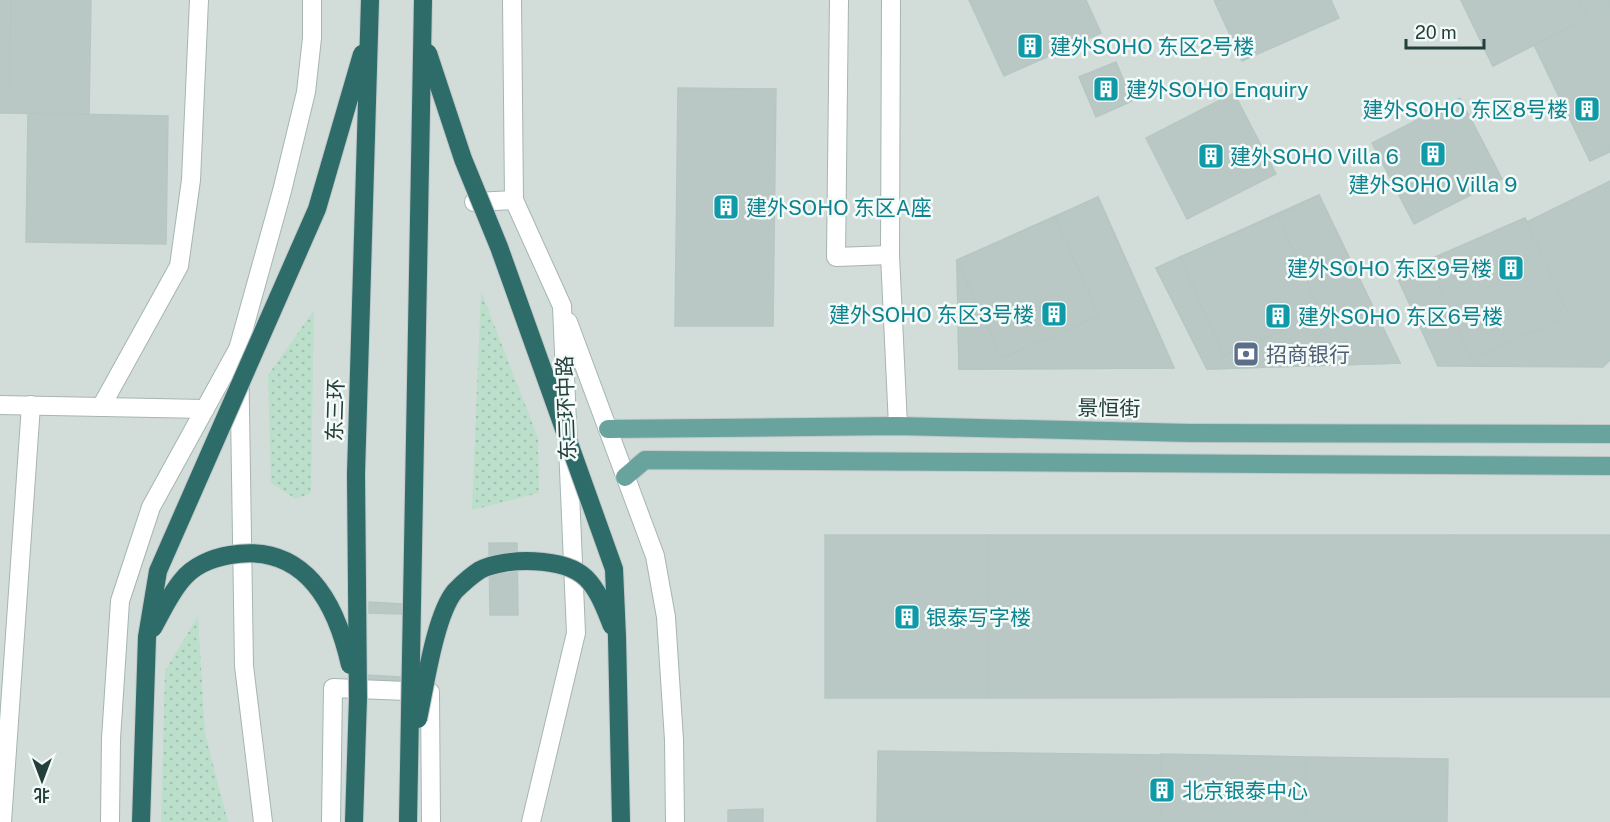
<svg xmlns="http://www.w3.org/2000/svg" width="1610" height="822" font-family="'Public Sans','Noto Sans SC',sans-serif">
<style>
.built{fill:#d2ddda}
.grass{fill:url(#grass-dots)}
.building{fill:#b9c8c4;stroke:#b6c7c3;stroke-width:1.5}
.lines{fill:none;stroke-linecap:round;stroke-linejoin:round}
.minor-casing{stroke:#a6b5b3;stroke-width:20}
.major-casing{stroke:#c1c9c8;stroke-width:20}
.highway-casing{stroke:#c1c9c8;stroke-width:20}
.minor{stroke:#fff;stroke-width:18}
.major{stroke:#68a39d;stroke-width:18}
.highway{stroke:#2e6c69;stroke-width:18}
.highway-bridge-casing{stroke:#c1c9c8;stroke-width:20;stroke-linecap:butt}
.highway-bridge{stroke:#2e6c69;stroke-width:18}
.labels{text-anchor:middle;dominant-baseline:central;stroke-width:5;stroke-linejoin:round;paint-order:stroke}
.culture-label{font-size:21px;fill:#0d838f;stroke:#f4faf8;text-anchor:start}
.service-label{font-size:21px;fill:#4e5e75;stroke:#f4faf8;text-anchor:start}
.street-label{font-size:21px;fill:#233f3c;stroke:#f4faf8}
</style>
<defs>
<pattern id="grass-dots" width="8" height="8" patternUnits="userSpaceOnUse" patternTransform="scale(1.5)"><rect width="8" height="8" fill="#bcdfcb"/><path d="M2 2h.1M6 6h.1" fill="none" stroke="#a1c0af" stroke-width="1.8" stroke-linecap="round"/></pattern>
</defs>
<rect width="100%" height="100%" fill="#e3edeb"/>
<rect class="built" x="0" y="0" width="1610" height="822"/>
<g class="grass">
<polygon points="481,291 538,438 539,493 472,510"/>
<polygon points="314,310 311,493 296,499 271,483 268,375"/>
<polygon points="198,616 205,734 228,822 161,822 165,671"/>
</g>
<g class="building">
<polygon points="0,0 11,0 10,84 0,84"/>
<polygon points="11,0 91,0 89,114 0,113 0,84 10,84"/>
<polygon points="969,0 1086,0 1101,33 1004,76"/>
<polygon points="1214,0 1331,0 1339,18 1242,61"/>
<polygon points="1461,0 1610,0 1610,152 1590,161 1534,45 1493,66"/>
<polygon points="1461,0 1579,0 1587,18 1493,66"/>
<polygon points="1116,62 1132,101 1096,117 1079,77"/>
<polygon points="678,88 776,89 773,326 675,326"/>
<polygon points="1234,93 1276,174 1187,219 1146,138"/>
<polygon points="1460,98 1502,179 1414,224 1372,143"/>
<polygon points="28,113 168,116 166,244 26,242"/>
<polygon points="1610,181 1610,360 1603,367 1438,366 1396,275 1525,218 1527,222"/>
<polygon points="1319,195 1400,363 1207,369 1156,268"/>
<polygon points="1319,195 1400,363 1207,369 1156,268 1180,257 1224,356 1321,313 1277,215"/>
<polygon points="1098,197 1174,368 959,369 957,260"/>
<polygon points="1098,197 1174,368 959,369 957,260 1002,358 1099,316 1055,217"/>
<polygon points="1277,215 1321,313 1224,356 1180,257"/>
<polygon points="1055,217 1099,316 1002,358 957,260"/>
<polygon points="1525,218 1569,316 1471,359 1428,260"/>
<rect x="825" y="535" width="164" height="163"/>
<polygon points="989,535 1454,535 1454,697 989,698"/>
<rect x="1454" y="535" width="156" height="162"/>
<polygon points="489,543 517,543 518,615 490,615"/>
<polygon points="369,602 403,604 403,614 369,613"/>
<polygon points="366,675 401,677 400,688 366,687"/>
<polygon points="878,751 1448,759 1447,822 877,822"/>
<polygon points="1161,754 1305,757 1305,822 1160,822"/>
<polygon points="763,809 763,822 728,822 728,810"/>
</g>
<g class="lines">
<defs>
<g id="minor">
<polyline points="512,0 514,200 562,306 576,633 531,822"/>
<polyline points="839,0 836,257 890,255"/>
<polyline points="891,0 890,255 898,426"/>
<polyline points="474,202 514,200"/>
<polyline points="568,322 655,556 666,617 674,740 675,822"/>
<polyline points="0,405 205,409"/>
<polyline points="101,407 179,266 191,180 199,0"/>
<polyline points="2,822 31,405"/>
<polyline points="110,822 111,739 120,601 151,507 239,347"/>
<polyline points="263,822 244,666 239,346 282,191 306,92 312,38 312,0"/>
<polyline points="331,822 333,688 430,692 431,822"/>
</g>
<g id="major">
<polyline points="608,429 898,426 1189,433 1610,434"/>
<polyline points="625,477 645,460 1610,466"/>
</g>
<g id="highway">
<polyline points="617,637 621,822"/>
<polyline points="141,822 147,637"/>
</g>
</defs>
<use href="#minor" class="minor-casing"/>
<use href="#major" class="major-casing"/>
<use href="#highway" class="highway-casing"/>
<use href="#minor" class="minor"/>
<use href="#major" class="major"/>
<use href="#highway" class="highway"/>
<defs>
<g id="highway-bridge">
<polyline points="428,53 463,159 499,247 614,569 617,637"/>
<path d="M153 628C162 612 170 594 182 580 193 566 212 558 230 555 304 542 336 602 350 665"/>
<polyline points="147,637 158,571 317,209 362,54"/>
<path d="M418 719C425 687 435 615 455 591 461 585 472 575 480 570 505 557 564 557 586 578 599 591 605 609 612 626"/>
<polyline points="354,822 358,698 356,474 370,0"/>
<polyline points="408,822 423,0"/>
</g>
</defs>
<use href="#highway-bridge" class="highway-bridge-casing"/>
<use href="#highway-bridge" class="highway-bridge"/>
</g>
<defs>
<symbol id="building-square" viewBox="-11 -11 22 22"><rect x="-9" y="-9" width="18" height="18" rx="4" fill="#0f9aa8" stroke="#f4faf8"/><path d="M-4-6H4V6H1V3H-1V6H-4ZM-2.5-4.3h1.7v1.8h-1.7ZM.8-4.3h1.7v1.8H.8ZM-2.5-1h1.7V.8h-1.7ZM.8-1h1.7V.8H.8Z" fill="#fff"/></symbol>
<symbol id="bank-square" viewBox="-11 -11 22 22"><rect x="-9" y="-9" width="18" height="18" rx="4" fill="#5c6f8a" stroke="#f4faf8"/><path d="M-6-4H6V4H-6ZM0-2.3a2.3 2.3 0 1 0 0 4.6a2.3 2.3 0 1 0 0-4.6Z" fill="#fff"/></symbol>
</defs>
<g fill-rule="evenodd">
<use href="#building-square" x="1015" y="31" width="30" height="30"/>
<use href="#building-square" x="1091" y="74" width="30" height="30"/>
<use href="#building-square" x="1572" y="94" width="30" height="30"/>
<use href="#building-square" x="1418" y="139" width="30" height="30"/>
<use href="#building-square" x="1196" y="141" width="30" height="30"/>
<use href="#building-square" x="711" y="192" width="30" height="30"/>
<use href="#building-square" x="1496" y="253" width="30" height="30"/>
<use href="#building-square" x="1039" y="299" width="30" height="30"/>
<use href="#building-square" x="1263" y="301" width="30" height="30"/>
<use href="#bank-square" x="1231" y="339" width="30" height="30"/>
<use href="#building-square" x="892" y="602" width="30" height="30"/>
<use href="#building-square" x="1147" y="775" width="30" height="30"/>
</g>
<g class="labels">
<g class="culture-label">
<text x="1050" y="46">建外SOHO 东区2号楼</text>
<text x="1126" y="89">建外SOHO Enquiry</text>
<text x="1568" y="109" text-anchor="end">建外SOHO 东区8号楼</text>
<text x="1230" y="156">建外SOHO Villa 6</text>
<text x="1433" y="184" text-anchor="middle">建外SOHO Villa 9</text>
<text x="746" y="207">建外SOHO 东区A座</text>
<text x="1492" y="268" text-anchor="end">建外SOHO 东区9号楼</text>
<text x="1034" y="314" text-anchor="end">建外SOHO 东区3号楼</text>
<text x="1298" y="316">建外SOHO 东区6号楼</text>
<text x="926" y="617">银泰写字楼</text>
<text x="1182" y="790">北京银泰中心</text>
</g>
<g class="service-label">
<text x="1266" y="354">招商银行</text>
</g>
<g class="street-label">
<text transform="translate(566 408) rotate(-92)">东三环中路</text>
<text transform="translate(1109 408) rotate(1)">景恒街</text>
<text transform="translate(335 410) rotate(-88)">东三环</text>
</g>
</g>
<g transform="translate(42 780) rotate(180)" stroke="#f4faf8" stroke-width="4.5" paint-order="stroke">
<path d="M0-4.5L10 22L0 15L-10 22Z" fill="#233f3c"/>
<text y="-9" font-size="16" font-weight="bold" text-anchor="middle" fill="#233f3c">北</text>
</g>
<path d="M1406 39v9h78v-9" fill="none" stroke="#233f3c" stroke-width="3"/>
<text x="1415" y="39" font-size="18" fill="#233f3c" stroke="#f4faf8" stroke-width="4.5" paint-order="stroke">20 m</text>
</svg>
